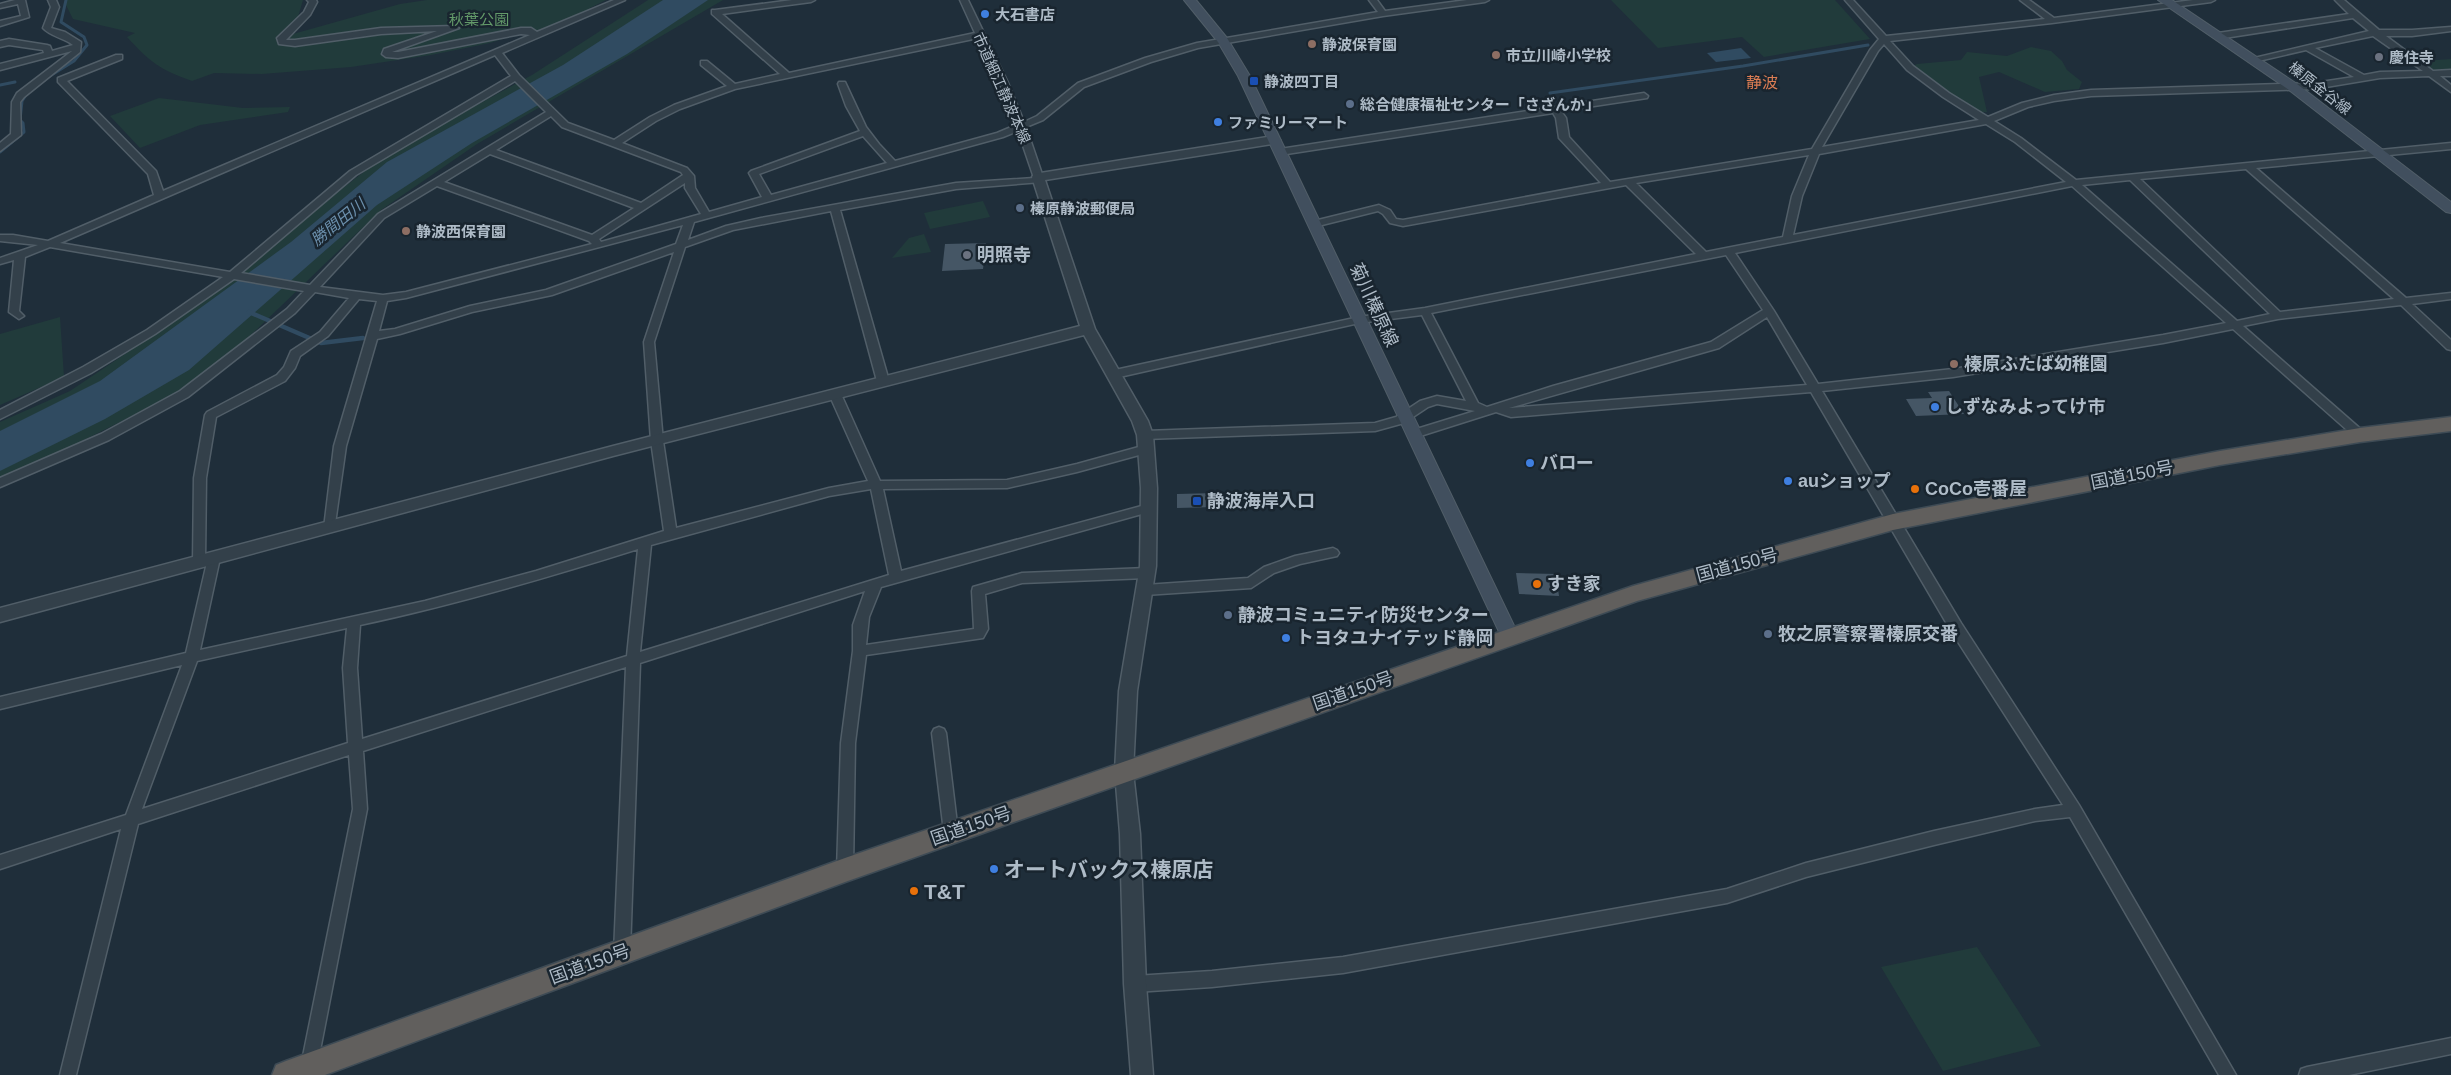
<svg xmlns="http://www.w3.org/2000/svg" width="2451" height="1075" font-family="Arial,'Noto Sans JP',sans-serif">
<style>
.green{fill:#213b3b}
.water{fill:#304b61}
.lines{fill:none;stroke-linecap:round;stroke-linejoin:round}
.stream-far1{stroke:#304b61;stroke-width:3}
.stream{stroke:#304b61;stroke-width:4.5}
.building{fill:#455665}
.minor-casing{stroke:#515e68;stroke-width:3}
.tertiary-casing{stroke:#515e68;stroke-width:3}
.secondary-casing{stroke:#515e68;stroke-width:2}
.trunk-casing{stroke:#3e4b55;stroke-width:3}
.minor{fill:#33404a;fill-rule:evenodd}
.tertiary{fill:#33404a;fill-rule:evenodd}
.secondary{fill:#414f5e;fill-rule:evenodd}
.trunk{fill:#615f5d;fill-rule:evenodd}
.shop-dot{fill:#3f7fe0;stroke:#19252f;stroke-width:2}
.education-dot{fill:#8d6e63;stroke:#19252f;stroke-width:2}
.worship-dot{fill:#6b7280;stroke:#19252f;stroke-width:2}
.transit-dot{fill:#1a4fb4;stroke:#19252f;stroke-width:2}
.service-dot{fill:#5c6f8a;stroke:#19252f;stroke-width:2}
.food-dot{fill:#e8710a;stroke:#19252f;stroke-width:2}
.labels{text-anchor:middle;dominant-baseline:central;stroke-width:5;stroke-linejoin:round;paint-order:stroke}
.far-poi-label{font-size:15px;font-weight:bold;fill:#aebbc7;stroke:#19252f;text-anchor:start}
.far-park-label{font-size:15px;fill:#639969;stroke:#19252f}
.far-street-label{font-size:15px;fill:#aebbc7;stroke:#19252f}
.far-quarter-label{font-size:16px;fill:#db7d54;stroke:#19252f}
.far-water-label{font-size:16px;font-style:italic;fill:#6c90ad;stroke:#19252f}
.poi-label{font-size:18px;font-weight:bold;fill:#aebbc7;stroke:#19252f;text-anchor:start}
.street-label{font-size:18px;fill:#aebbc7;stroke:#19252f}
.near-poi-label{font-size:21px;font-weight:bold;fill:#aebbc7;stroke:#19252f;text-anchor:start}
</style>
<rect width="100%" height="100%" fill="#1f2e3a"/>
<g class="green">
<path d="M66 0H303L293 34 400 4 427 0H606L590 8 594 12 535 35 529 31 490 43 431 55 351 67 262 74 214 73 192 81C159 69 151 63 127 37L135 33 73 19 66 5Z"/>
<polygon points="648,0 723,0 477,144 381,210 231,354 168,398 0,482 0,422 70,391 220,290 316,209 388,153 532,75"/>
<polygon points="1611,0 1835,0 1870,39 1764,57 1742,37 1658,48"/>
<polygon points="2031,47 2051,51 2062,61 2067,70 2082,82 2079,89 2045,92 1999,72 1979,77 1987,112 1975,113 1910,68 1917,64 1961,60 1967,52 2007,56"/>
<polygon points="2451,59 2451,71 2436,72 2422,61"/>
<polygon points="159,98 243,108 290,107 288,112 200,125 140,148 110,116"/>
<polygon points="983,201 990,217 930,229 924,213"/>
<polygon points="924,234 931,252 892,258 909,238"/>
<polygon points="60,317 64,377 0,405 0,334"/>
<polygon points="1977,947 2041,1046 1943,1071 1881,967"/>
</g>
<g class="water">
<polygon points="663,0 708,0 627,54 472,143 377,205 189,370 105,419 0,471 0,431 100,381 291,242 387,162 563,65"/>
<polygon points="1741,48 1751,58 1716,62 1707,53"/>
</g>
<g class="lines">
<g class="stream-far1">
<polyline points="45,79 74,61 87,45 84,37 61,22 66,0"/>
<polyline points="0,85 15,82"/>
<polyline points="1550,93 1743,66 1868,45"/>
<polyline points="0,152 24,132 23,123 20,120 22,101 26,95"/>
</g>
<polyline class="stream" points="249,312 321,343 363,338"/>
</g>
<g class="building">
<polygon points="986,243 985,249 989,249 989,261 984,261 983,269 942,271 945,244"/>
<polygon points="1949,391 1964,414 1916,416 1906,399 1932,398 1928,392"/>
<polygon points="1216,493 1216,507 1177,508 1177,494"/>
<polygon points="1516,573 1556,574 1559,596 1519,594"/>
</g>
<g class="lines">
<defs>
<g id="minor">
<polygon points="15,0 25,0 29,17 0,26 0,21 21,16 18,4 0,8 0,4"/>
<path d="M48 0H56L59 7 51 28 65 32 81 42 80 52 24 97 20 102 21 135 0 151V143L11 134 12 102 17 93 72 51 0 70V64L44 53 43 50 9 45 0 47V41L9 39 47 45 50 46 52 51 73 45C64 38 50 36 43 28L51 7Z"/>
<path d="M307 0H316L317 2 310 15 286 40H295L381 28 455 26 459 28 392 52H398L521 28H531L537 32 614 0H625L502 53 519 75 568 123 614 140 650 117 674 105 727 86 701 65V61H707L735 84 780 74 712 14V10H715L792 0H815L811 2 722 14 789 73 975 33 960 0H968L1008 83 1024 122 1037 116 1078 83 1145 58 1197 43 1378 12 1369 0H1377L1385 11 1467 0H1489L1485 2 1383 16 1198 48 1151 62 1084 87 1043 120 1026 127 1044 180 1042 182 956 189 840 210 889 381 887 384 883 385 877 381 831 211 733 230 685 247 654 342 663 441 676 528 829 488 868 481 829 394 835 390 841 394 880 481 1007 480 1077 464 1146 445 1152 449 1150 452 1077 472 1007 488 883 489 901 571 1149 504 1155 508 1149 512 881 587 869 617 866 645 974 629 972 591 973 587 1022 573 1147 568 1152 570 1153 573 1152 576 1147 578 1022 583 985 594 988 629 983 638 866 655 855 743 853 870 850 875 845 877 840 875 837 870 841 743 853 651V625L865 591 640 663 630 953 628 958 622 961 616 958 614 953 626 667 363 751 367 809 317 1066 315 1072 309 1074 303 1072 301 1066 353 809 349 755 138 824 76 1075H60L121 829 0 869V855L126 815 182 665 0 709V697L186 653 208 558 210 555H218L220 558 200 650 425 601 536 571 664 531 651 441 644 342 674 252 552 295 472 312 400 334 377 339 346 446 334 531H326L324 528 334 446 377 301 359 299 328 336 300 356 295 368 285 381 216 417 206 478 205 562 203 565H195L193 562 194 478 205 415 207 412 277 375 284 367 291 351 320 332 349 298 315 292 295 313 188 397 109 440 0 487V478L101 434 180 391 287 309 304 291 234 279 155 334 91 373 0 419V410L83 367 147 330 223 277 50 247 25 257 19 311 24 316 19 319 9 312 14 260 0 264V258L38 245 0 241V235H13L48 241 154 195 148 174 58 82V78L116 55H122V59L67 81 156 171 163 191 530 35 521 34 398 58 386 57 382 54 384 49 437 31 381 34 295 46 279 44 277 38 304 12 309 2ZM978 38 1000 83 1016 125 997 133 895 161 879 144 866 127 845 82H839L838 84 846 106 860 131 751 171 749 173 762 197 709 212 695 188 694 176 687 168 622 143 656 121 680 109 735 89ZM495 55 511 76 350 171 230 272 60 243ZM515 81 546 112 378 214 310 285 241 273 356 175ZM551 116 562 127 681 172 683 175 641 203 496 150ZM1018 131 1034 178 956 183 761 218 726 226 688 240 694 222 1003 137ZM863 136 887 163 771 195 759 174ZM490 154 634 208 592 235 444 182ZM685 183V188L701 214 601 242 599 239ZM437 186 589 241 592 244 406 292 383 295 320 287 384 218ZM683 225 676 244 546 290 470 306 395 329 379 331 387 301 406 298ZM871 489 889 575 640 652 651 545 829 496ZM638 549 627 656 362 739 357 668 360 625C454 605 546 578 638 549ZM347 628 343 668 348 743 142 809 197 661Z"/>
<path d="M1845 0H1853L1886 36 2045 19 2020 0H2029L2054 18 2193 0H2215L2211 2 2052 23 1890 41 1913 66 1949 93 1988 117 2022 103 2054 95 2091 90 2314 83 2354 77 2306 50 2254 62 2250 59 2369 31 2353 18 2218 39 2214 36 2218 33 2349 14 2335 0H2344L2379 30H2412L2451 27V31L2412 36H2386L2433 71 2451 70V76H2440L2451 85V92L2429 76 2380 78 2314 89 2091 96 2054 101 2028 107 1994 121 2021 138 2076 180 2451 143V149L2256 168 2406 298 2451 293V299L2412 304 2451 340V350L2447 349 2401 305 2278 319 2243 326 2364 432 2366 435 2364 438H2356L2233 329 2163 343 1953 377 1822 391 1961 623 2079 805 2236 1075H2219L2070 817 2035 821 1934 845 1806 877 1727 903 1343 973 1212 987 1135 992 1129 989 1127 984 1129 979 1135 976 1212 971 1343 957 1727 889 1806 863 1934 831 2035 809 2063 805 1951 631 1811 392 1511 417 1496 412 1414 438 1410 437 1408 434 1410 431 1475 411 1437 404 1428 407 1404 423 1375 431 1145 439 1139 435 1145 431 1375 423 1396 417 1420 401 1437 396 1466 401 1422 315 1359 323 1115 378 1109 374 1115 370 1359 317 1425 308 1696 254 1626 185 1403 226 1390 223 1383 214 1378 211 1314 227 1309 224 1310 222 1379 205 1390 210 1396 219 1403 220 1601 183 1559 138 1556 118 1553 113 1280 155 1275 152 1280 149 1644 93 1648 96 1647 98 1561 111 1566 118 1569 137 1610 182 1812 149 1870 50 1879 39ZM2373 36 2423 71 2380 72 2364 75 2315 48ZM1884 44 1907 70 1943 97 1979 120 1822 147 1878 51ZM1986 124 2015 142 2066 182 1793 235 1802 196 1819 154ZM1809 155 1792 196 1783 237 1706 252 1636 183ZM2246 169 2394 299 2280 312 2140 179ZM2130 180 2270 314 2237 321 2082 185ZM2072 186 2226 323 2163 335 1953 369 1818 384 1774 311 1735 253ZM1726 255 1763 310 1711 342 1553 386 1487 407 1478 403 1431 313ZM1767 317 1807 385 1509 408 1719 348Z"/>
<polygon points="1333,548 1337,550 1339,553 1337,556 1300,564 1274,573 1251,588 1145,595 1140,594 1139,590 1140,586 1145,585 1248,578 1264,567 1295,556"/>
<polygon points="939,727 944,729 946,733 958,832 956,837 951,839 946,837 944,832 932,733 934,729"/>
<polygon points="2451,1038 2451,1054 2349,1075 2299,1075 2301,1069 2307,1067"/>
</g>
<polygon id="tertiary" points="1274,136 1280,140 1278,143 1045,180 1095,329 1148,421 1153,435 1157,488 1156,566 1137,691 1133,772 1140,834 1146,984 1153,1075 1131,1075 1124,984 1120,834 1115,772 1119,691 1140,566 1141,488 1137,435 1132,421 1084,335 613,456 0,622 0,608 613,446 1080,326 1032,177 1034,174"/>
<g id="secondary">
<polygon points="1184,0 1196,0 1227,38 1250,76 1519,636 1517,641 1510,643 1503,641 1501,636 1238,76 1218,42"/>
<polygon points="2158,0 2172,0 2297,84 2451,202 2451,213 2446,212 2289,90"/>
</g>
<polygon id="trunk" points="2451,417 2451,431 2360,442 2220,465 1893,530 1637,601 845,882 325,1075 272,1075 276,1065 286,1061 845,858 1633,586 1893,514 2220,451 2360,428"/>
</defs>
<use href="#minor" class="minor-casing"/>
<use href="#tertiary" class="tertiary-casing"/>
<use href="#secondary" class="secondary-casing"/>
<use href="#trunk" class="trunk-casing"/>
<use href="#minor" class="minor"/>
<use href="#tertiary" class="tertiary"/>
<use href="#secondary" class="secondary"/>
<use href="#trunk" class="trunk"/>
</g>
<g class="shop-dot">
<circle cx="985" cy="14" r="5"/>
<circle cx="1218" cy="122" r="5"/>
<circle cx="1935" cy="407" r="5"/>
<circle cx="1530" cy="463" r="5"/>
<circle cx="1788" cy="481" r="5"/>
<circle cx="1286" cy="638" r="5"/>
<circle cx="994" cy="869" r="5"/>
</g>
<g class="education-dot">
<circle cx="1312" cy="44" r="5"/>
<circle cx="1496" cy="55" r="5"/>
<circle cx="406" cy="231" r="5"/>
<circle cx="1954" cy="364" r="5"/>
</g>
<g class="worship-dot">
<circle cx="2379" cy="57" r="5"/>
<circle cx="967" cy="255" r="5"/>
</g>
<g class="transit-dot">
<rect x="1249" y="76" width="10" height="10" rx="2.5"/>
<rect x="1192" y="496" width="10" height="10" rx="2.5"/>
</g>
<g class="service-dot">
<circle cx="1350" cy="104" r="5"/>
<circle cx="1020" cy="208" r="5"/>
<circle cx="1228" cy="615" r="5"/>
<circle cx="1768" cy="634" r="5"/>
</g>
<g class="food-dot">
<circle cx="1915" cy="489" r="5"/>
<circle cx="1537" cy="584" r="5"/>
<circle cx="914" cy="891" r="5"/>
</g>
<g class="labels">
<g class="far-poi-label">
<text x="995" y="14">大石書店</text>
<text x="1322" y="44">静波保育園</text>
<text x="1506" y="55">市立川崎小学校</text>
<text x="2389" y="57">慶住寺</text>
<text x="1264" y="81">静波四丁目</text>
<text x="1360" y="104">総合健康福祉センター「さざんか」</text>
<text x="1228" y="122">ファミリーマート</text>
<text x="1030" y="208">榛原静波郵便局</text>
<text x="416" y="231">静波西保育園</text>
</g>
<g class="far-park-label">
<text x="479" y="19">秋葉公園</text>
</g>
<g class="far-street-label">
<text transform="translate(1002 88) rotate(66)">市道細江静波本線</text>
<text transform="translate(2320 88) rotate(38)">榛原金谷線</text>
</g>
<g class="far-quarter-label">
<text x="1762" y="82">静波</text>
</g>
<g class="far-water-label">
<text transform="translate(338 222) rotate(-39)">勝間田川</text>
</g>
<g class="poi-label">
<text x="977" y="255">明照寺</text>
<text x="1964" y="364">榛原ふたば幼稚園</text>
<text x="1945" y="407">しずなみよってけ市</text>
<text x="1540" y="463">バロー</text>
<text x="1798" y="481">auショップ</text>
<text x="1925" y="489">CoCo壱番屋</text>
<text x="1207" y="501">静波海岸入口</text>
<text x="1547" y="584">すき家</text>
<text x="1238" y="615">静波コミュニティ防災センター</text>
<text x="1778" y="634">牧之原警察署榛原交番</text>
<text x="1296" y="638">トヨタユナイテッド静岡</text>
</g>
<g class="street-label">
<text transform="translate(1374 305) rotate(65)">菊川榛原線</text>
<text transform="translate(2132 475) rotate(-11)">国道150号</text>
<text transform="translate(1737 565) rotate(-15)">国道150号</text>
<text transform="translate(1353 691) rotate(-19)">国道150号</text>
<text transform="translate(971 826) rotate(-19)">国道150号</text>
<text transform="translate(590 964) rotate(-20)">国道150号</text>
</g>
<g class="near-poi-label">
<text x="1004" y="869">オートバックス榛原店</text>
<text x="924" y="891">T&amp;T</text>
</g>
</g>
</svg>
